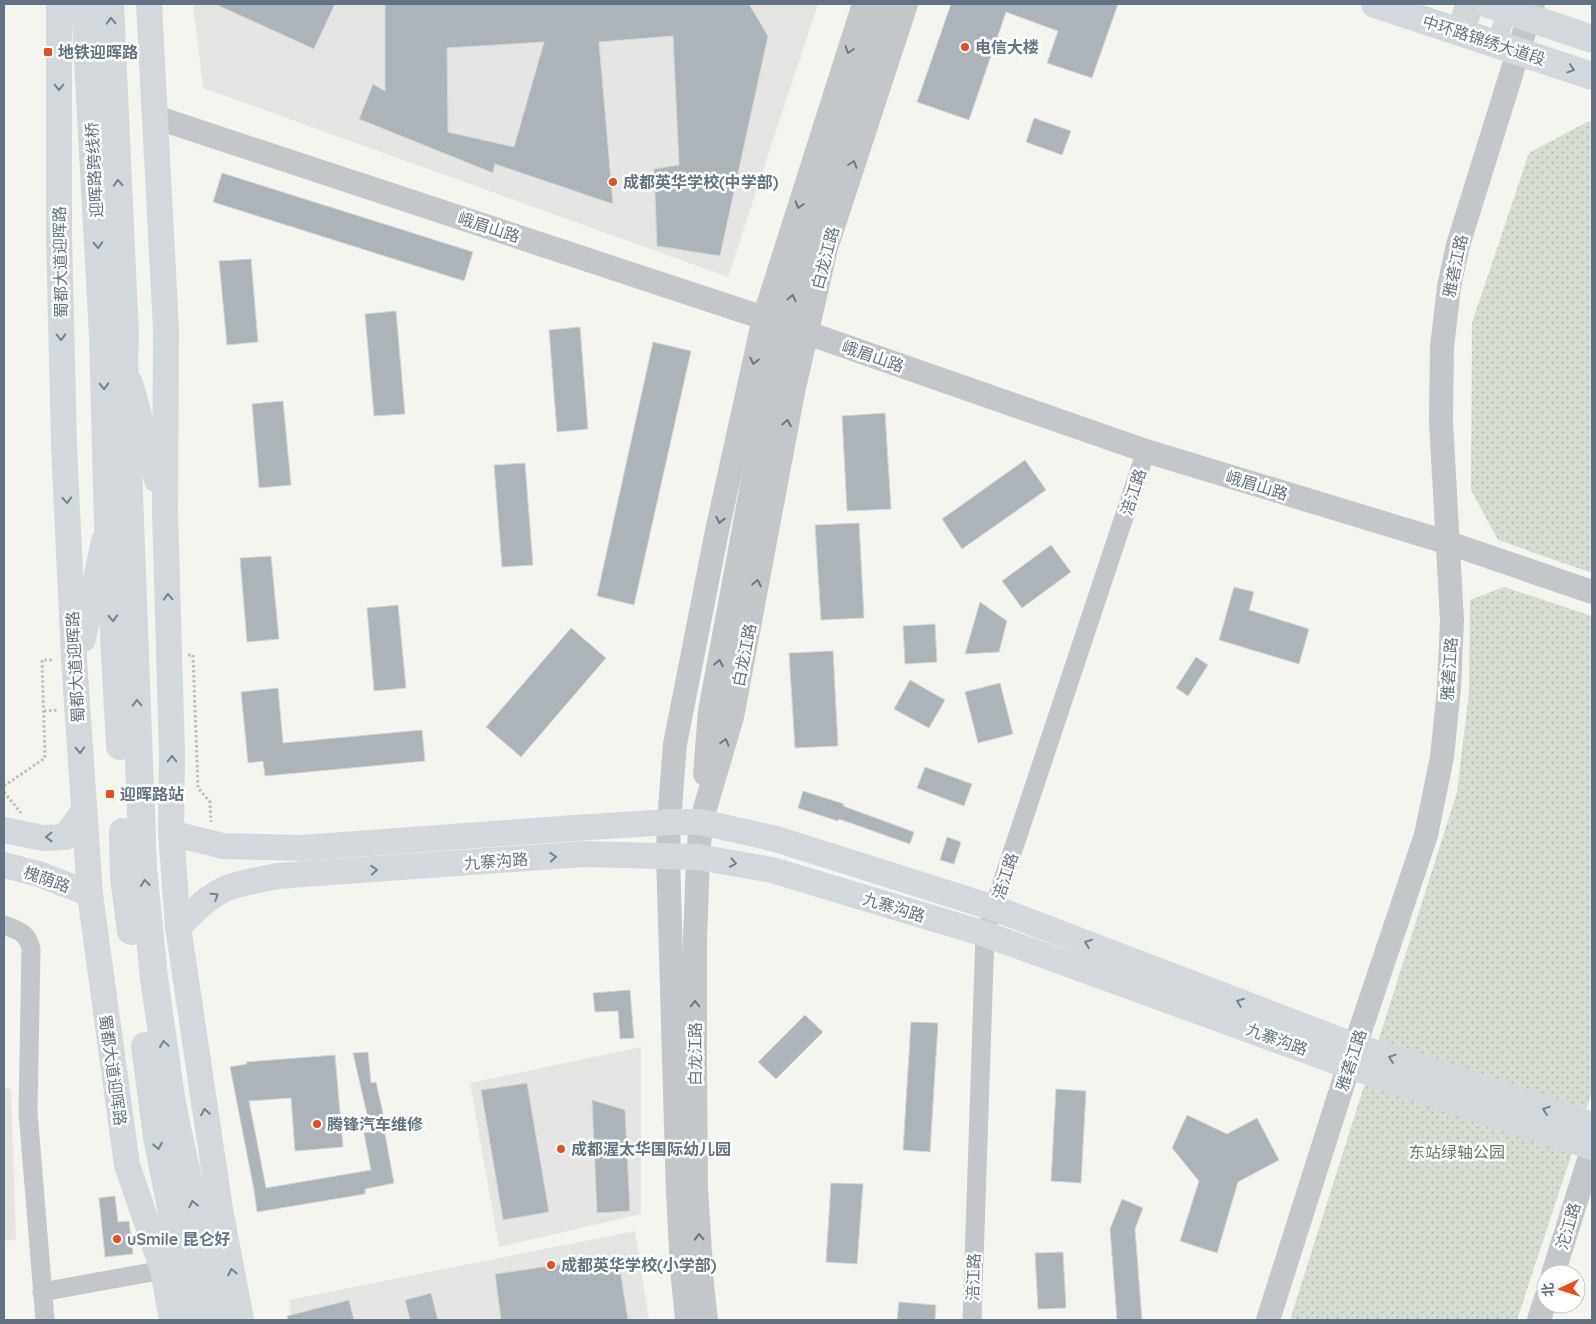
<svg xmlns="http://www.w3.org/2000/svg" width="1596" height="1324" font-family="Quicksand,'Noto Sans SC',sans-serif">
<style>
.built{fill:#e5e6e4}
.park{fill:url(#park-dots)}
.building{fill:#acb4b9;stroke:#d6d6d3;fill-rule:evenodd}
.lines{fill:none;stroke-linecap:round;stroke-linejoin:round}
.primary-tunnel{stroke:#d0d5d5;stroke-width:28;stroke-dasharray:28 14;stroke-linecap:butt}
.path{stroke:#bdbfc1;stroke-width:3;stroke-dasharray:2.5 2.5;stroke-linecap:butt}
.minor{stroke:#c4c7ca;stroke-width:19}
.tertiary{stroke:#c4c7ca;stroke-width:24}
.secondary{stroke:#d3d8dc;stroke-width:26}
.primary{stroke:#d3d8dc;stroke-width:28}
.trunk{stroke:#d3d8dc;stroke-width:28}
.oneway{stroke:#738390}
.oneway2{stroke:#677887}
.poi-dot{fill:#ed4d17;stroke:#fff;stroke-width:2}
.labels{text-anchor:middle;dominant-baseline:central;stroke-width:5;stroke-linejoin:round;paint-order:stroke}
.street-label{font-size:16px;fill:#627483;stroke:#fff}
.poi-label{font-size:16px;font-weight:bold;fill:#627483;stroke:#fff;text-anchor:start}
.park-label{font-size:16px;fill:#657a61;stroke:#fff}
</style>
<defs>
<pattern id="park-dots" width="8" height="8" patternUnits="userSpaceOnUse" patternTransform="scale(1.25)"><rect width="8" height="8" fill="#d5dcd1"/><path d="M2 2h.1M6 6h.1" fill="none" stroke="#b0b7af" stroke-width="1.8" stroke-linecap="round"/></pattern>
</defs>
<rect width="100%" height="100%" fill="#f5f5f0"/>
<g class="built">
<polygon points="193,4 818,4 728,277 203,88"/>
<polygon points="641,1047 641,1214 499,1247 470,1083"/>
<polygon points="4,1088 11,1089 16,1240 4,1241"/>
<polygon points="635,1231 649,1320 292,1320 289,1300"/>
</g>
<g class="park">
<polygon points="1589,121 1592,122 1592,573 1498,540 1471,490 1472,323 1529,153"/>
<polygon points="1504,587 1592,616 1592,1092 1517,1320 1290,1320 1457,792 1469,692 1470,600"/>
</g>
<g class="building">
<polygon points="215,4 335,4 314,49"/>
<path d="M385 4H749L768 36 720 256 657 246 654 169 679 165 673 36 599 42 613 204 495 164 493 173 359 119 373 84 385 91ZM544 42 514 147 448 132 447 48Z"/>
<polygon points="951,4 1118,4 1092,78 1047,63 1058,31 1006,12 969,120 917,102"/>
<polygon points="1034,118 1071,131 1062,155 1026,142"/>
<polygon points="222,173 473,252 464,281 213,202"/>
<polygon points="251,259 258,342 227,345 219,261"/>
<polygon points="396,311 405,414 374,416 365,314"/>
<polygon points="580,327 588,429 557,432 549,330"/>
<polygon points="653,342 691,351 634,605 597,596"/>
<polygon points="283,401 291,485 259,488 252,404"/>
<polygon points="885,413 891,509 847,511 842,416"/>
<polygon points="1025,460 1046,490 962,549 942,519"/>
<polygon points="525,463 533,565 502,567 494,465"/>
<polygon points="859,523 864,618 821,620 815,525"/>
<polygon points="1051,545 1071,572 1022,608 1002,581"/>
<polygon points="271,556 279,639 247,642 240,558"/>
<polygon points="1234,587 1254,592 1249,610 1309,629 1299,664 1219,640"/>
<polygon points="980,602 1007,621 999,652 965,654"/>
<polygon points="398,605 406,688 374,691 367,608"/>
<polygon points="935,624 937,662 905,664 903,626"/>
<polygon points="571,628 606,658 521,757 486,727"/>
<polygon points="833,651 838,746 795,748 789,653"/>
<polygon points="1196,657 1208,665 1188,696 1176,688"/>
<polygon points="910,680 945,700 929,728 894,709"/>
<polygon points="1000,683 1013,734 978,743 965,692"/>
<polygon points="278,688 283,743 422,730 425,761 265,776 263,761 248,763 241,692"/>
<polygon points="925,767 972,784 964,806 917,788"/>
<polygon points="803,791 844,804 843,806 914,832 910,844 839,819 838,821 798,808"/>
<polygon points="947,837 961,842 954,864 940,860"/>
<polygon points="630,990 634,1038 620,1039 618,1011 595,1012 593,993"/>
<polygon points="805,1015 823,1032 776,1079 758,1062"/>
<polygon points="911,1022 938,1023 930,1152 903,1150"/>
<polygon points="368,1052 371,1083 376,1082 384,1118 382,1118 394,1183 365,1189 365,1194 257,1212 254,1190 230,1067 247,1064 246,1062 335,1055 343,1147 295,1151 291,1098 249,1101 266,1188 371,1170 364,1133 371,1132 353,1053"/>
<polygon points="527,1083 549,1212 503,1220 481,1090"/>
<polygon points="1056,1089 1086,1091 1081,1183 1051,1181"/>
<polygon points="592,1100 625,1110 630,1211 597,1213"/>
<polygon points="1187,1115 1227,1134 1257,1118 1279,1160 1238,1182 1217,1253 1180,1241 1199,1181 1172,1148"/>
<polygon points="831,1183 863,1184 857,1264 826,1262"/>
<polygon points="115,1196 118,1222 129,1221 133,1254 105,1257 99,1198"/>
<polygon points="1122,1199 1143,1208 1135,1229 1142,1320 1117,1320 1110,1229"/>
<polygon points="1063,1252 1066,1308 1038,1309 1035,1253"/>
<polygon points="618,1256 628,1320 501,1320 495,1274"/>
<polygon points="431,1293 438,1320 410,1320 405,1300"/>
<polygon points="349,1300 354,1320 288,1320 287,1316"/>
<polygon points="899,1302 936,1305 935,1320 897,1320"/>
</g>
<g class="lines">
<polyline class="primary-tunnel" points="1455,4 1513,23"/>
<g class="path">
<polyline points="188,655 193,655 198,788 210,802 211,822"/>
<polyline points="44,711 59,710"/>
<polyline points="4,786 45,758 42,660 54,660"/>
<polyline points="4,792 21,813"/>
</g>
<g class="minor">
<path d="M4 925C19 931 27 932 31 949L28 1112 45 1320"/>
<polyline points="42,1292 163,1270"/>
<polyline points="972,1320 985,934 1146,451"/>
</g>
<g class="tertiary">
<polyline points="155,117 764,318 1146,451 1449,543 1592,592"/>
<polyline points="705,774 710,711 764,421 794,291 814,223 886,4"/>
<polyline points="1553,1274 1592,1150"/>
<polyline points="687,1320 682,1268 678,1193 668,855 669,822 675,744 717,531 764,318 864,4"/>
<polyline points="706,1320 702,1285 696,1188 695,1062 695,941 698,857 701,822 732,717 793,392 826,248 906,4"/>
<polyline points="1268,1320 1355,1046 1426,835 1442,757 1449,688 1452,620 1441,421 1442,347 1449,287 1458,245 1533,4"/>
<polyline points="1539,1320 1546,1298"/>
</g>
<g class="secondary">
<polyline points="59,4 59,235 64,445 74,659 90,894 127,1165 163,1270 172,1320"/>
<polyline points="149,4 166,329 165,512 172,754 171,833 178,927 220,1209 241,1320"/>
<polyline points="130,383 157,480"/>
<polyline points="83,639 104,541"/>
<polyline points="4,830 43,838 65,837 83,812"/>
<polyline points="171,833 223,846 301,848 575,828 669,822 701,822 776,839 994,908 1355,1046 1592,1125"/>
<polyline points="4,865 39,874 90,894"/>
<path d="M178 927C192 913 208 896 227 888 243 882 260 880 277 876L584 854 698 857 772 870 985 934 1349 1066 1592 1147"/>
</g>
<g class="primary">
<polyline points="1375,4 1592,76"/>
<polyline points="1488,4 1592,39"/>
</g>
<g class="trunk">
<polyline points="85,4 103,337 108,523 120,746"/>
<polyline points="110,4 125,337 124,360 143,868 154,978 172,1104 218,1320"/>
<polyline points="123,832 124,878 131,931"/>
<polyline points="145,1046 157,1137 193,1320"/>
</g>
</g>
<defs><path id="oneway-chevron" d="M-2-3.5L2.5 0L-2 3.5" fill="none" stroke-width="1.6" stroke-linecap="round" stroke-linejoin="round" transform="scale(1.25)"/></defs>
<g class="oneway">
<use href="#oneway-chevron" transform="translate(111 21) rotate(-93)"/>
<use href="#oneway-chevron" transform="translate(1571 69) rotate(18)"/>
<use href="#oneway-chevron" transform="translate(59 87) rotate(90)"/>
<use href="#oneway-chevron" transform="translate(118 183) rotate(-93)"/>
<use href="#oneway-chevron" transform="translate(98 245) rotate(87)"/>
<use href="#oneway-chevron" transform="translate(61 337) rotate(89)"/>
<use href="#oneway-chevron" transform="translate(104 386) rotate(88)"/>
<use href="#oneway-chevron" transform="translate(67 500) rotate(87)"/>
<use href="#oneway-chevron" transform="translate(168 597) rotate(-92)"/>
<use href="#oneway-chevron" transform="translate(113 618) rotate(87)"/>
<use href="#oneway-chevron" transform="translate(137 703) rotate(-92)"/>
<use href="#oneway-chevron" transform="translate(80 750) rotate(87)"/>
<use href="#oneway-chevron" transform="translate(172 759) rotate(-90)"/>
<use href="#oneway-chevron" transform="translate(49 837) rotate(179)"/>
<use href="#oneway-chevron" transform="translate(553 857) rotate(-4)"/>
<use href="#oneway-chevron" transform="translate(733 863) rotate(11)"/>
<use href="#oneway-chevron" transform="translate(374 870) rotate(-4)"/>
<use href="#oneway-chevron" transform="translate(145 883) rotate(-96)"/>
<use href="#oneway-chevron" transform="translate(215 896) rotate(-33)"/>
<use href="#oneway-chevron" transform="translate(1088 943) rotate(-159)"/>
<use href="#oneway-chevron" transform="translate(1240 1002) rotate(-159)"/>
<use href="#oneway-chevron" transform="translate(164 1044) rotate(-98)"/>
<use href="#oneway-chevron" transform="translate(1392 1058) rotate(-161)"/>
<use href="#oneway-chevron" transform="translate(1546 1110) rotate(-161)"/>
<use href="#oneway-chevron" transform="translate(205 1112) rotate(-99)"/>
<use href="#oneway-chevron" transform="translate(158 1146) rotate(79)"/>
<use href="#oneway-chevron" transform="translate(193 1204) rotate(-102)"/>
<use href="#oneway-chevron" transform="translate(232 1272) rotate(-101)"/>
</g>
<g class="oneway2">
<use href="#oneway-chevron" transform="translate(849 50) rotate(108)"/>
<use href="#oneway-chevron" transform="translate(853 164) rotate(-72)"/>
<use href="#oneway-chevron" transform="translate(799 205) rotate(108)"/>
<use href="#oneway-chevron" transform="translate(792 298) rotate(-77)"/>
<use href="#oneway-chevron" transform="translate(754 361) rotate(102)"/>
<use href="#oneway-chevron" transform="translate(787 423) rotate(-79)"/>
<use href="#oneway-chevron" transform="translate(720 520) rotate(102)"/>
<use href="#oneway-chevron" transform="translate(757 583) rotate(-79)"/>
<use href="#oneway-chevron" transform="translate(719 663) rotate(-79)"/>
<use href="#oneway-chevron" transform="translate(725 742) rotate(-74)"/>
<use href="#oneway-chevron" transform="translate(695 1004) rotate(-90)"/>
<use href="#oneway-chevron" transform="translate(699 1237) rotate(-93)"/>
</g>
<g class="poi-dot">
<circle cx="965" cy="47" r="5"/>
<rect x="43" y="47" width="10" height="10" rx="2.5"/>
<circle cx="613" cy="182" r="5"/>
<rect x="105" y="789" width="10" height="10" rx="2.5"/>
<circle cx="317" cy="1124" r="5"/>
<circle cx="561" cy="1149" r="5"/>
<circle cx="117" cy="1239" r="5"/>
<circle cx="551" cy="1265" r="5"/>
</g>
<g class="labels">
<g class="street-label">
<text transform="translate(1484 40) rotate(18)">中环路锦绣大道段</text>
<text transform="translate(94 170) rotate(-93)">迎晖路跨线桥</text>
<text transform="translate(489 227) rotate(18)">峨眉山路</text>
<text transform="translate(825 258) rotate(-75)">白龙江路</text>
<text transform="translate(60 262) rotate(-91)">蜀都大道迎晖路</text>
<text transform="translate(1455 266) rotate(-78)">雅砻江路</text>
<text transform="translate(873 356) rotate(19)">峨眉山路</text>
<text transform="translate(1257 485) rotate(17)">峨眉山路</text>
<text transform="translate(1133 492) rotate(-72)">涪江路</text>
<text transform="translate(744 655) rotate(-79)">白龙江路</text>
<text transform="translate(75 667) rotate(-93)">蜀都大道迎晖路</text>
<text transform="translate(1449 669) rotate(-86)">雅砻江路</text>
<text transform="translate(496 861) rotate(-4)">九寨沟路</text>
<text transform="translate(1005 876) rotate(-72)">涪江路</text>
<text transform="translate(47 879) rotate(19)">槐荫路</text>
<text transform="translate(894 907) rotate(17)">九寨沟路</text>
<text transform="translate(1277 1039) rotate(20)">九寨沟路</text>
<text transform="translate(695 1054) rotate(-90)">白龙江路</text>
<text transform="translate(1351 1060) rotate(-72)">雅砻江路</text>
<text transform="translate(113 1070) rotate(82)">蜀都大道迎晖路</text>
<text transform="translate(1568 1226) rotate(-73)">沱江路</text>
<text transform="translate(973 1277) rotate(-88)">涪江路</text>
</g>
<g class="poi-label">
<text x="975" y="47">电信大楼</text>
<text x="58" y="52">地铁迎晖路</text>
<text x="623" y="182">成都英华学校(中学部)</text>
<text x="120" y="794">迎晖路站</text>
<text x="327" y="1124">腾锋汽车维修</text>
<text x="571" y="1149">成都渥太华国际幼儿园</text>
<text x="127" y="1239">uSmile 昆仑好</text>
<text x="561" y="1265">成都英华学校(小学部)</text>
</g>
<g class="park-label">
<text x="1457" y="1152">东站绿轴公园</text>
</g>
</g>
<rect width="1596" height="1324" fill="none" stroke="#627483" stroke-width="10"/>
<g transform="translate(1561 1289) rotate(266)"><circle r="24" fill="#ffffff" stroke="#c0c7cd"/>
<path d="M0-4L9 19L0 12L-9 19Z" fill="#ed4d17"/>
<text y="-8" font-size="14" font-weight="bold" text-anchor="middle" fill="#627483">北</text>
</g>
</svg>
